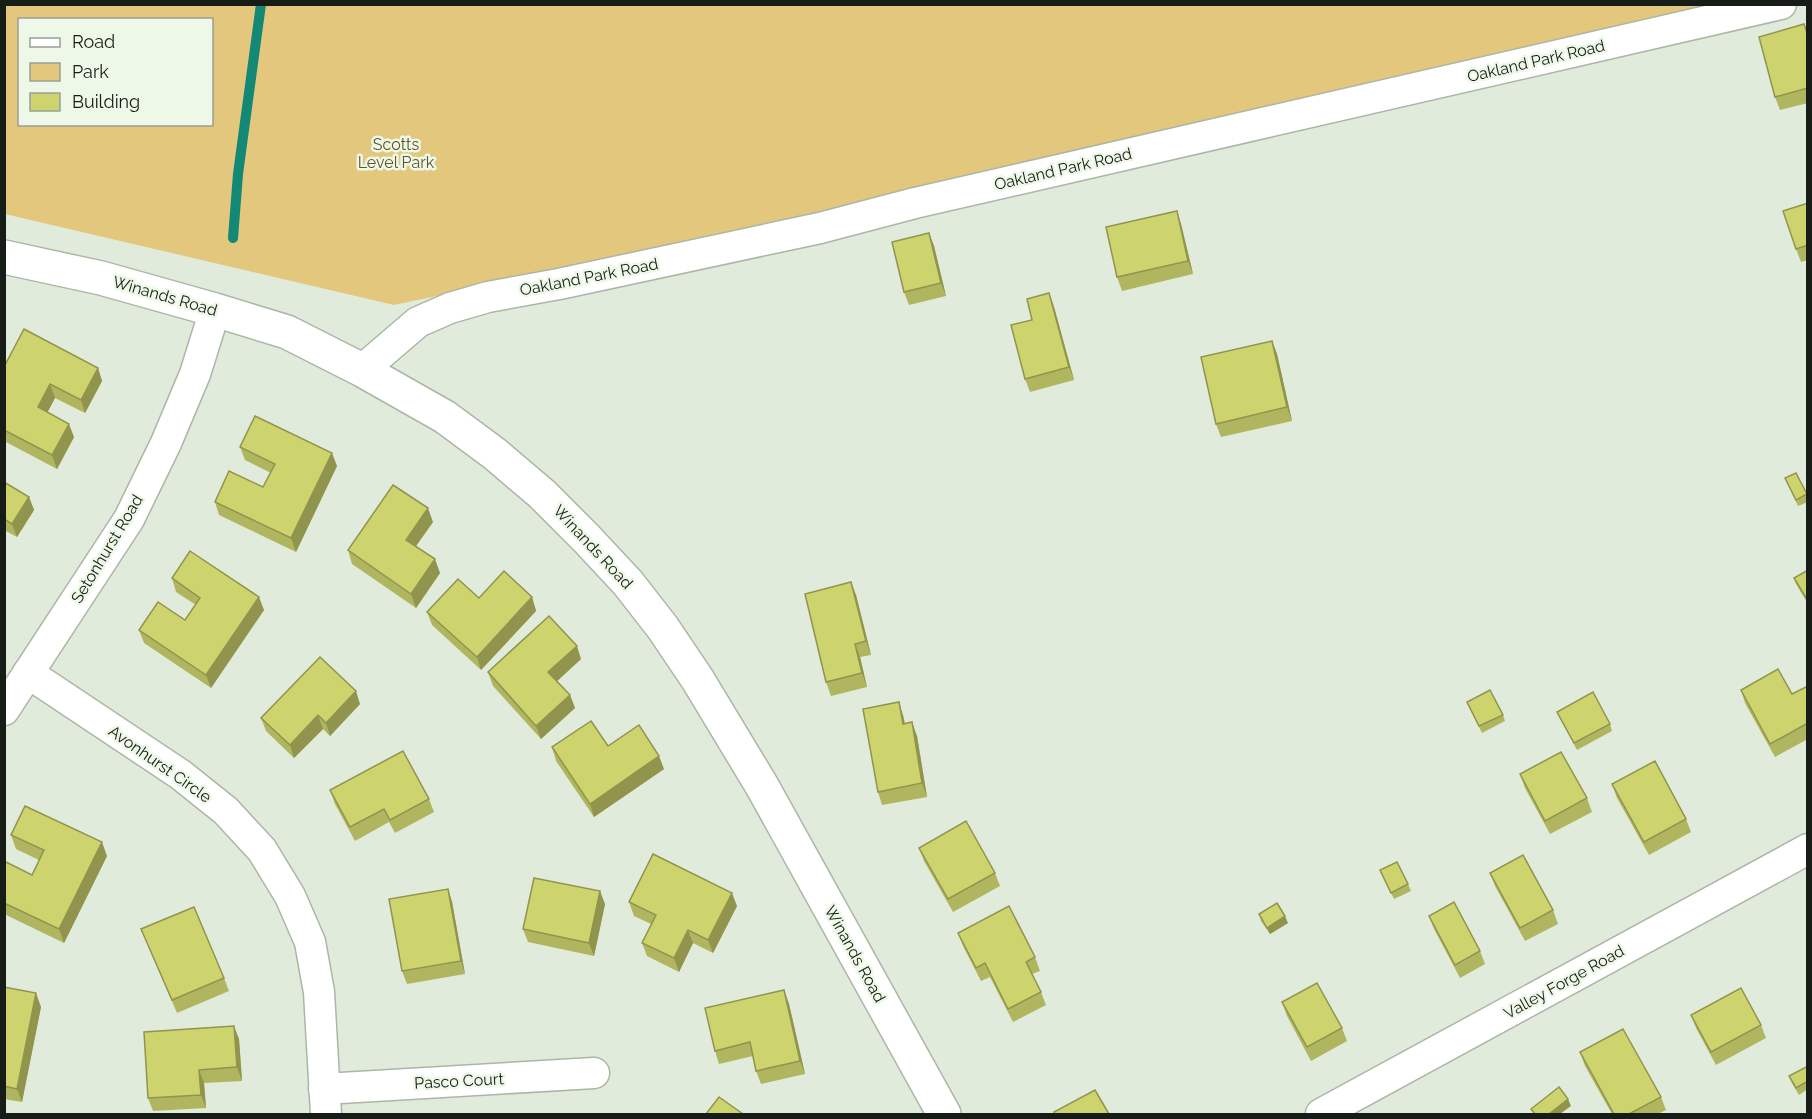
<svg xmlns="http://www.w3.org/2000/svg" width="1812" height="1119" font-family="Raleway,sans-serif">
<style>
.green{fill:#e2c77c;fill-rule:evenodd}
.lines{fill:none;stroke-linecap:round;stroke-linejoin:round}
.stream{stroke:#138874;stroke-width:10}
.minor-casing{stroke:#acb6a7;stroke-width:33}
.tertiary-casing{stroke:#acb6a7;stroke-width:36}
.minor{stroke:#fff;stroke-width:30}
.tertiary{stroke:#fff;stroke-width:33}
.wall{fill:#b0b65f}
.shaded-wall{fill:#90944d}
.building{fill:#cdd46e;stroke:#90944d;stroke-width:1.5}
.labels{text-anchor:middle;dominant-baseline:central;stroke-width:5;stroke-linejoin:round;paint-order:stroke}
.street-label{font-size:16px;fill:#181c16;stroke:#eef8e8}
.park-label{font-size:16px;fill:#62542a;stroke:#eef8e8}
</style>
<rect width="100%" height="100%" fill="#e1ebdb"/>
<path class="green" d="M5 5H1754L1051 165 394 305 5 214ZM20 20H212V124H20Z"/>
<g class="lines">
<polyline class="stream" points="233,238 238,174 261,4"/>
<defs>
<g id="minor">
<polyline points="362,370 418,322 450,308 488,297 559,284 820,228 915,203 1781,4"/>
<polyline points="28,673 181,775 226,811 262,850 290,896 310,942 319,992 326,1114"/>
<polyline points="4,710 129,519 166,443 195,374 215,310"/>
<polyline points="324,1089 594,1073"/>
<polyline points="1321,1114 1808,849"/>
</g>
<polyline id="tertiary" points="4,257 101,278 215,310 287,332 362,370 445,417 495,454 542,494 586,538 628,583 663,628 698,680 762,786 944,1114"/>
</defs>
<use href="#minor" class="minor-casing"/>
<use href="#tertiary" class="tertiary-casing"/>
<use href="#minor" class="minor"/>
<use href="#tertiary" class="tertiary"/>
</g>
<g class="wall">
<polygon points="1808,33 1808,103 1780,110 1775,97"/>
<polygon points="1808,203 1808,260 1801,262 1796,249"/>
<polygon points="1181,224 1193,274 1122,291 1117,277"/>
<polygon points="929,233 934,246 946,296 909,305 904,292"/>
<polygon points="1049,293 1054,307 1074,380 1030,392 1025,379 1032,320"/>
<polygon points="1272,341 1277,354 1292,421 1221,437 1216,424"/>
<polygon points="4,367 98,368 102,381 85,413 55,398 47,412 74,437 57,469 4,441"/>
<polygon points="240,447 337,466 296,552 219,515 215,502 263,487 271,473 245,460"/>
<polygon points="1785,478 1807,494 1808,502 1798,506"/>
<polygon points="4,482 29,497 34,510 17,537 4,530"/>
<polygon points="433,522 416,546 440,573 416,608 352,564 348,550"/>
<polygon points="1808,570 1808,604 1796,584 1794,578"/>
<polygon points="172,578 264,610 211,688 144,643 139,630 185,620 196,605 176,592"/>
<polygon points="856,595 871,655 860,657 867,687 831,696 826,682"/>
<polygon points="532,597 536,611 481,670 432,625 427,612 479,598"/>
<polygon points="581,659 557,681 570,695 575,708 541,739 493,686 488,672"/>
<polygon points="1808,686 1808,739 1775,757 1745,703 1741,690 1792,694"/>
<polygon points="1467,702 1503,715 1505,721 1482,733"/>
<polygon points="360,704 330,736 323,729 294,758 266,731 261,718"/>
<polygon points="1557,712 1610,724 1612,731 1577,750 1560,718"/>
<polygon points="903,715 905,723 917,736 927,797 882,805 878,792"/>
<polygon points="608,746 664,769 594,817 556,761 552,747"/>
<polygon points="1520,774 1587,798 1592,812 1550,834 1525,788"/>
<polygon points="1612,784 1686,819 1691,832 1649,855 1617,798"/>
<polygon points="330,790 429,799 434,812 395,833 389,822 355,841 335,804"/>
<polygon points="11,835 107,856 64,943 4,914 4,861 32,875 39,860 16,849"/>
<polygon points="919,848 995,873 1000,886 953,912 924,861"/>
<polygon points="1380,870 1408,884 1411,891 1394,899"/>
<polygon points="1490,873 1553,910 1558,924 1525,941 1495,886"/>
<polygon points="448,889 452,902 465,974 407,984 402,971"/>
<polygon points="629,902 737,906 713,953 693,943 679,972 647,956 642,943 651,924 634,916"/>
<polygon points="605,904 594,956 528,942 523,929"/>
<polygon points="1259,914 1288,923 1270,934 1261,921"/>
<polygon points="1429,916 1480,951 1485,964 1460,978 1434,929"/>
<polygon points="141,929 224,978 229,991 177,1013"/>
<polygon points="958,933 1035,957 1040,971 1032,974 1041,992 1046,1005 1013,1022 990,977 981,981 963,946"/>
<polygon points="4,987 41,1007 22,1102 4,1099"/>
<polygon points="784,990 789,1004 805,1074 761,1084 756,1071 753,1056 719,1064 715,1051"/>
<polygon points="1282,1002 1342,1028 1347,1041 1311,1061 1287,1016"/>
<polygon points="1691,1015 1761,1025 1766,1038 1716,1065 1696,1028"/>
<polygon points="239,1039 242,1081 204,1083 206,1108 153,1111 148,1098"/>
<polygon points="1580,1052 1661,1097 1666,1110 1658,1114 1612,1114 1585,1066"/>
<polygon points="1808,1066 1808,1089 1799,1095 1792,1083 1789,1076"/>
</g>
<g class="shaded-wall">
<polygon points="1177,211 1181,224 1193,274 1188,261"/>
<polygon points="929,233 934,246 946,296 941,283"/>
<polygon points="1049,293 1054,307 1074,380 1069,367"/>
<polygon points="1272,341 1277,354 1292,421 1287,407"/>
<polygon points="98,368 102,381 85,413 81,400"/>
<polygon points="50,384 55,398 43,421 38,407"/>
<polygon points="69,424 74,437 57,469 52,455"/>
<polygon points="332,453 337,466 296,552 291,538"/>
<polygon points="29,497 34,510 17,537 12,524"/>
<polygon points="428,508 433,522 411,553 406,540"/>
<polygon points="435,559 440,573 416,608 411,594"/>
<polygon points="851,582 856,595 871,655 866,641"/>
<polygon points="259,597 264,610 211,688 206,675"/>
<polygon points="532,597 536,611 481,670 477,657"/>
<polygon points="855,644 860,657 867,687 862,673"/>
<polygon points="577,646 581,659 553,685 548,672"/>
<polygon points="356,691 360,704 330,736 326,723"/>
<polygon points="570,695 575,708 541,739 536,726"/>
<polygon points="899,702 903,715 907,737 903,724"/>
<polygon points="318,715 323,729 294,758 290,745"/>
<polygon points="912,722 917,736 927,797 922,783"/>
<polygon points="659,756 664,769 594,817 590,804"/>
<polygon points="102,842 107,856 64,943 59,929"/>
<polygon points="448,889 452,902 465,974 461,961"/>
<polygon points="600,891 605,904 594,956 589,943"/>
<polygon points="732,893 737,906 713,953 708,940"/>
<polygon points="1285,916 1288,923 1270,934 1267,928"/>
<polygon points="688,930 693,943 679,972 674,958"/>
<polygon points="784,990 789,1004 805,1074 800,1061"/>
<polygon points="36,993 41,1007 22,1102 17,1089"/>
<polygon points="234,1026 239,1039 242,1081 237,1067"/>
<polygon points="199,1070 204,1083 206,1108 201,1095"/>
<polygon points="1568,1099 1571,1106 1560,1114 1549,1114"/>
</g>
<g class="building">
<polygon points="1804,24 1808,36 1808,88 1775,97 1759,37"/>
<polygon points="1808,203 1808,245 1796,249 1783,211"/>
<polygon points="1177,211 1188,261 1117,277 1106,227"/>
<polygon points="929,233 941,283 904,292 892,242"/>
<polygon points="1049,293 1069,367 1025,379 1011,325 1032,320 1027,299"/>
<polygon points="24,329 98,368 81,400 50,384 38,407 69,424 52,455 4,430 4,367"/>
<polygon points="1272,341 1287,407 1216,424 1201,357"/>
<polygon points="255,416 332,453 291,538 215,502 229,471 263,487 275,464 240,447"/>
<polygon points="1796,473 1807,494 1796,500 1785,478"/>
<polygon points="4,482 29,497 12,524 4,519"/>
<polygon points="393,485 428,508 406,540 435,559 411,594 348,550"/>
<polygon points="190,551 259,597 206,675 139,630 158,602 185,620 200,598 172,578"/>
<polygon points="1808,570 1808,601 1794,578"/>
<polygon points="504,571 532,597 477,657 427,612 458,579 479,598"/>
<polygon points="851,582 866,641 855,644 862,673 826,682 805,594"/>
<polygon points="549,616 577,646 548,672 570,695 536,726 488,672"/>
<polygon points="320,657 356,691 326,723 318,715 290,745 261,718"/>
<polygon points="1778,669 1792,694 1808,686 1808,723 1770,744 1741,690"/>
<polygon points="1490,690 1503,715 1479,726 1467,702"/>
<polygon points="1593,692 1610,724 1574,743 1557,712"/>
<polygon points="899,702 903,724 912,722 922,783 878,792 863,709"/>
<polygon points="591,721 608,746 639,725 659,756 590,804 552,747"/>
<polygon points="403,751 429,799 390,820 384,809 350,827 330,790"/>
<polygon points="1561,752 1587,798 1545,821 1520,774"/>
<polygon points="1655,761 1686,819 1644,842 1612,784"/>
<polygon points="25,806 102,842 59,929 4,903 4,861 32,875 44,850 11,835"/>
<polygon points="966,821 995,873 948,899 919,848"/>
<polygon points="653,854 732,893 708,940 688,930 674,958 642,943 656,915 629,902"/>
<polygon points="1523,855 1553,910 1520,928 1490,873"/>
<polygon points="1397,862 1408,884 1391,893 1380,870"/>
<polygon points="534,878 600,891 589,943 523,929"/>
<polygon points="448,889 461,961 402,971 389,899"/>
<polygon points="1454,902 1480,951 1455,965 1429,916"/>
<polygon points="1277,903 1285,916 1267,928 1259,914"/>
<polygon points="1009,906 1035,957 1026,962 1041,992 1008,1009 985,963 976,968 958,933"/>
<polygon points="194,907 224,978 172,1000 141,929"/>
<polygon points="1317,983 1342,1028 1307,1047 1282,1002"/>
<polygon points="4,987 36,993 17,1089 4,1086"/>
<polygon points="1741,988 1761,1025 1711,1052 1691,1015"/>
<polygon points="784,990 800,1061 756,1071 750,1042 715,1051 705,1008"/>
<polygon points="234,1026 237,1067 199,1070 201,1095 148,1098 144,1032"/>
<polygon points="1623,1029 1661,1097 1629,1114 1614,1114 1580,1052"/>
<polygon points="1808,1066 1808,1081 1796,1088 1789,1076"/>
<polygon points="1559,1087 1568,1099 1549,1114 1535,1114 1531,1109"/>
<polygon points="1095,1090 1109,1114 1055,1114 1054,1112"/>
<polygon points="719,1097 743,1114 706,1114"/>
</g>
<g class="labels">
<g class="street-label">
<text transform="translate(1536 61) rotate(-13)">Oakland Park Road</text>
<text transform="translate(1063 169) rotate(-13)">Oakland Park Road</text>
<text transform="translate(589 277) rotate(-11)">Oakland Park Road</text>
<text transform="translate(165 296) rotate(16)">Winands Road</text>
<text transform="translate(593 547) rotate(47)">Winands Road</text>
<text transform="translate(107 549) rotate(-59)">Setonhurst Road</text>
<text transform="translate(160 764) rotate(35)">Avonhurst Circle</text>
<text transform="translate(855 954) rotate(61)">Winands Road</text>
<text transform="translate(1564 982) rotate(-29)">Valley Forge Road</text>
<text transform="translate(459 1081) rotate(-3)">Pasco Court</text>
</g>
<g class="park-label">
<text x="396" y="144">Scotts<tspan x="396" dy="18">Level Park</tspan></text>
</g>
</g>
<rect width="1812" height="1119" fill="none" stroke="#181c16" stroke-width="12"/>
<rect x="18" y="18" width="195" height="108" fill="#eef8e8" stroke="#98a094" stroke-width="1.5"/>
<rect x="30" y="38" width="30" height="9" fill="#ffffff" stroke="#98a094" stroke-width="1.5"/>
<text x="72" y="48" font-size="18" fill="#181c16">Road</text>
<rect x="30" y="63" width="30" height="18" fill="#e2c77c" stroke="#98a094" stroke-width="1.5"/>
<text x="72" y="78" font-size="18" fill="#181c16">Park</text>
<rect x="30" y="93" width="30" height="18" fill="#cdd46e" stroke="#98a094" stroke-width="1.5"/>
<text x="72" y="108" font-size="18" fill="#181c16">Building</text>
</svg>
